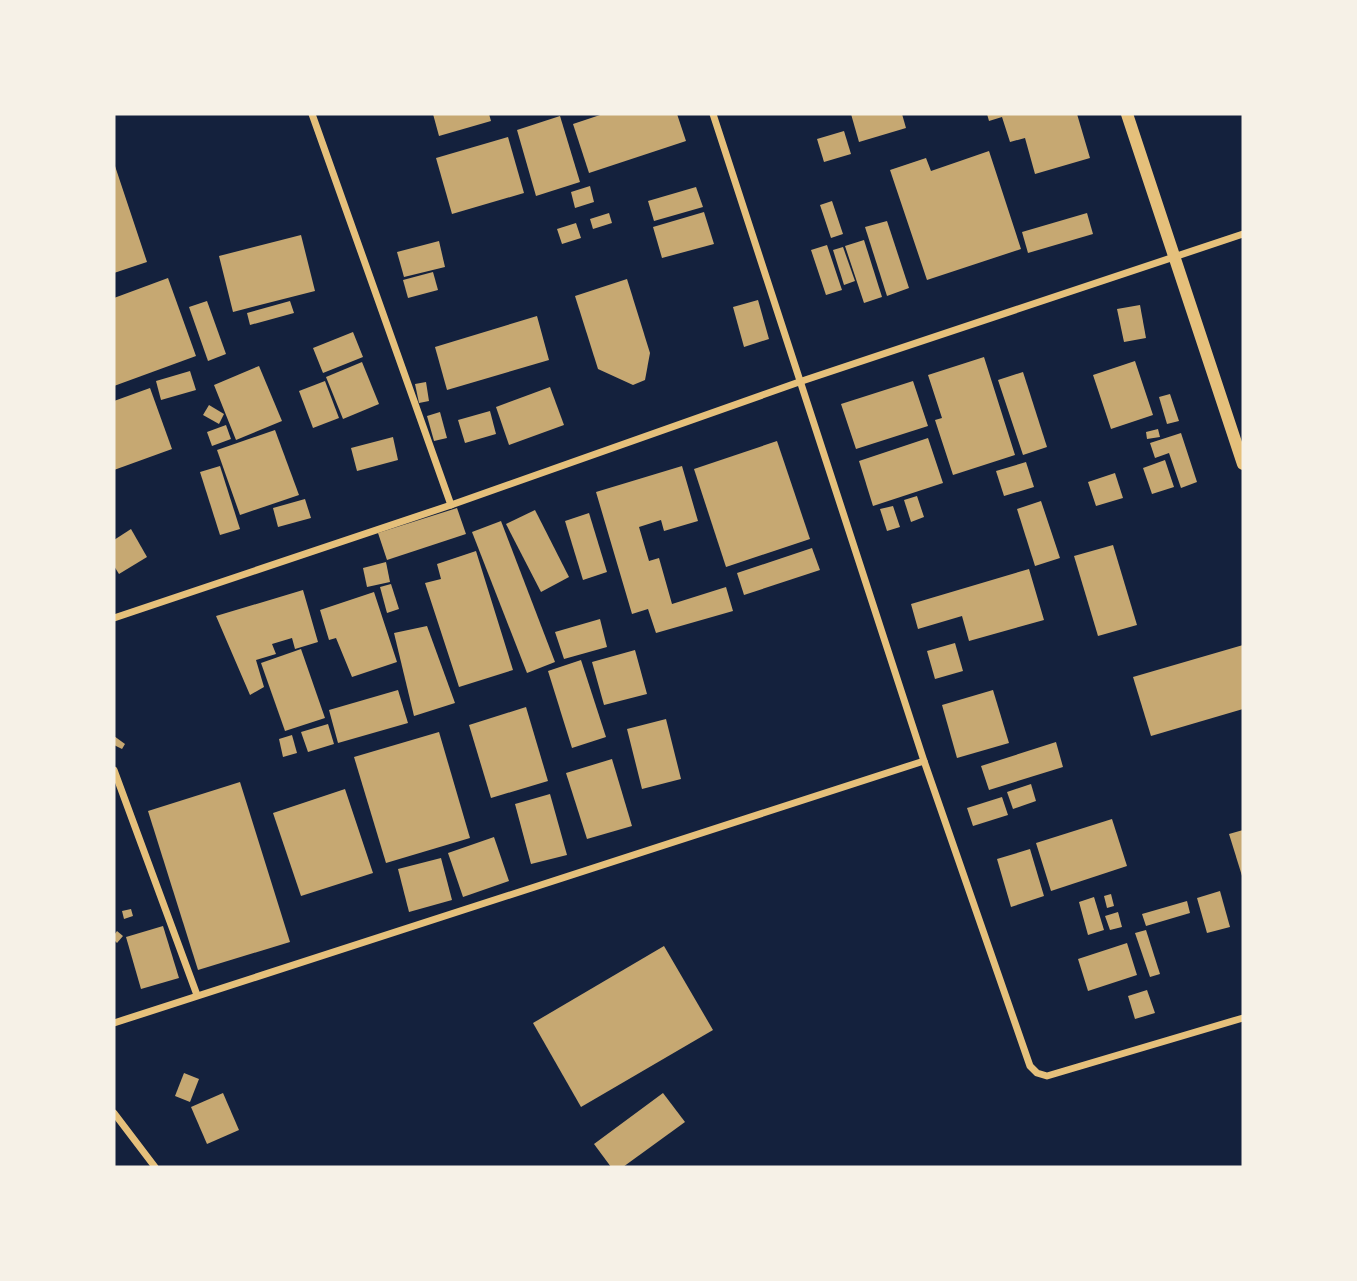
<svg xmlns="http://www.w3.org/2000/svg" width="1357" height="1281" font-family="Rubik,sans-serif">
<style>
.building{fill:#c6a872}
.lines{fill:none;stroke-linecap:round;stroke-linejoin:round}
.minor{stroke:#e5c07b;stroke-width:7}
.tertiary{stroke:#e5c07b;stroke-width:12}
</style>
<rect width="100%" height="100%" fill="#14213d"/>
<g class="building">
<polygon points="433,114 489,114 491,121 439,136"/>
<polygon points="603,114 677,114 686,141 589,173 573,124"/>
<polygon points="851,114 902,114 906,128 859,142"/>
<polygon points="987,114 1077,114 1090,158 1035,174 1025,138 1010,142 1002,117 989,121"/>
<polygon points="560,116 580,182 536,196 517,130"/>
<polygon points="844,131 851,154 824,162 817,139"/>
<polygon points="508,137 524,193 452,214 436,158"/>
<polygon points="989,151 1021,249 927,280 890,170 926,158 931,171"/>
<polygon points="114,163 147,262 114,273"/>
<polygon points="590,186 594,202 575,208 571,192"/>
<polygon points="696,187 703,207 654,221 648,201"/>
<polygon points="832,201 843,234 831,238 820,205"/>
<polygon points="704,212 714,244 662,258 653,227"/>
<polygon points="609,213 612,223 593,229 590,219"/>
<polygon points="1087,213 1093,234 1028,253 1022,232"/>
<polygon points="887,221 909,288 887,296 865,227"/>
<polygon points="576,223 581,238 562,244 557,229"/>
<polygon points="301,235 315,291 233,312 219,256"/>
<polygon points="864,240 882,297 864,303 845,246"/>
<polygon points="439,241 445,267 404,277 397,252"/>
<polygon points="827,245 842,290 826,295 811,250"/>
<polygon points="843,247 855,281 844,285 833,250"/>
<polygon points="433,272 438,290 408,298 403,280"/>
<polygon points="168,278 196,356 114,386 114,298"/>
<polygon points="627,279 650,353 645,380 633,385 598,369 575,296"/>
<polygon points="758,300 769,339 744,347 733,307"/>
<polygon points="207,301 226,354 208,361 189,307"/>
<polygon points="290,301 294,313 250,325 247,313"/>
<polygon points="1140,305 1146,338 1124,342 1117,309"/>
<polygon points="537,316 549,360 447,390 435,347"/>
<polygon points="353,332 363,357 323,373 313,348"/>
<polygon points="984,357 1015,455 953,475 935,420 942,418 928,375"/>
<polygon points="1135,361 1153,415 1111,429 1093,375"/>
<polygon points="362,362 379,404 343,419 326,377"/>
<polygon points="259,366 282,421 236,440 214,385"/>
<polygon points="190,371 196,390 161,400 156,381"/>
<polygon points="1023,372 1047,447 1023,455 998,380"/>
<polygon points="325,381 339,418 313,428 299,391"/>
<polygon points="913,381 928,426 856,449 841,404"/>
<polygon points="426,382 429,401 419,403 415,384"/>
<polygon points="550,387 564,425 509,445 496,407"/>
<polygon points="150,388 172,449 114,470 114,401"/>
<polygon points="1170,394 1179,421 1167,424 1159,397"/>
<polygon points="209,405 224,414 219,424 203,415"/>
<polygon points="490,411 496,434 465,443 458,420"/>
<polygon points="440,412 447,438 434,441 427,416"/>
<polygon points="226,425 231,439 212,446 207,432"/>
<polygon points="1158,429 1160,437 1147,439 1146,432"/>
<polygon points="275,430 299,495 240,515 217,450"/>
<polygon points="1181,433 1197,482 1181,488 1169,453 1155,458 1150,443"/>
<polygon points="393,437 398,460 357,471 351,448"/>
<polygon points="928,438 943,483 873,506 859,461"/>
<polygon points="777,441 810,539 726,567 694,469"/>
<polygon points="1165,460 1174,487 1152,494 1143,468"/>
<polygon points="1026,462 1034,487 1004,496 996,471"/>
<polygon points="220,466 240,529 220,535 200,472"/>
<polygon points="682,466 698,521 664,531 661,520 639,527 649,561 659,558 672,604 726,587 733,611 656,633 648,609 632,614 596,492"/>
<polygon points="1115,473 1123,498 1096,506 1088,482"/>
<polygon points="917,496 924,517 911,522 904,500"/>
<polygon points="305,499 311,518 278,527 273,508"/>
<polygon points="1041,501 1060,558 1035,566 1017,509"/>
<polygon points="893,506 900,527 887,531 880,509"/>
<polygon points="457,508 466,534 387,560 378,533"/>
<polygon points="535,510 569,577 541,592 506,524"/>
<polygon points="589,513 607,572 583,580 565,521"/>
<polygon points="501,521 555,662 527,673 472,532"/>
<polygon points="131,529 147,557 119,574 114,566 114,540"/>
<polygon points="1113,545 1137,625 1098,636 1074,556"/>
<polygon points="812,548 820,570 744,595 737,573"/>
<polygon points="476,551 513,670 459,687 425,583 441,579 437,564"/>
<polygon points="386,562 390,582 367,587 363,568"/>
<polygon points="1029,569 1044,620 969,641 962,616 918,629 911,604"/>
<polygon points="391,584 399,609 387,613 380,587"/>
<polygon points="303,590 318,642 295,649 292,638 272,644 276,654 256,660 264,687 250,695 216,616"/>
<polygon points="374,592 397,662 352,677 336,638 329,640 320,610"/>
<polygon points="600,619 607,647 564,659 555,632"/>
<polygon points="427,626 455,703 414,716 394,633"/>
<polygon points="955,643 963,671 935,679 927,651"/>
<polygon points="1243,645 1243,709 1151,736 1133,677"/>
<polygon points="301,649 325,718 285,731 261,663"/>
<polygon points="635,650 647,694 604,705 592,662"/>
<polygon points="581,660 606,737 572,748 548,671"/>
<polygon points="398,690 408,723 338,743 329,710"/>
<polygon points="993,690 1009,743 957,758 942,705"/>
<polygon points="526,707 548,781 491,798 469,725"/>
<polygon points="666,719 681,779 642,789 627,729"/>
<polygon points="328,724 334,744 308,752 301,732"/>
<polygon points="439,732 470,838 386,863 354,757"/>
<polygon points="292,735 297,753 283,757 279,739"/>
<polygon points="114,736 125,744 122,749 114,745"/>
<polygon points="1056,742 1063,767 989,790 981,766"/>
<polygon points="612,759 632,826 587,839 566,773"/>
<polygon points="240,782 290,942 198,970 148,811"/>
<polygon points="1031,784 1036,801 1013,809 1007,792"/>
<polygon points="345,789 373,873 301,896 273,813"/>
<polygon points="550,794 567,855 531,864 515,804"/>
<polygon points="1002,797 1008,815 973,826 967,808"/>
<polygon points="1112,819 1127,866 1051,891 1036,843"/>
<polygon points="1243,830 1243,879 1229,834"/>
<polygon points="494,837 509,881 463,897 448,853"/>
<polygon points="1030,849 1044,896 1011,907 997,859"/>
<polygon points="441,858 452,900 409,912 398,869"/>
<polygon points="1220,891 1230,927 1207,933 1197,898"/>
<polygon points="1111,894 1114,906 1107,908 1104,896"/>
<polygon points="1094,897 1104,930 1088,935 1079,902"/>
<polygon points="1187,901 1190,913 1146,926 1142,914"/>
<polygon points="131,909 133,916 124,919 122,911"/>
<polygon points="1118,912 1122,927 1110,930 1105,916"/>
<polygon points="163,926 179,978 141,989 126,937"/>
<polygon points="1146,930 1160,974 1150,977 1135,933"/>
<polygon points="117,931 123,936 117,943 114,940 114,935"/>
<polygon points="1127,943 1137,975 1088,991 1078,959"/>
<polygon points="664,946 713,1030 581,1107 533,1023"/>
<polygon points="1147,990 1155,1013 1135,1019 1128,996"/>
<polygon points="184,1073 199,1079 190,1102 175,1096"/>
<polygon points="223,1093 239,1130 207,1144 191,1107"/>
<polygon points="663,1093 685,1122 623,1167 611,1167 594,1144"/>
</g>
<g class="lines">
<g class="minor">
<polyline points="312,114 451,505"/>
<polyline points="713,114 924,761 1030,1066 1037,1073 1047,1076 1243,1018"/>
<polyline points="114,618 451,505 802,381 1243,234"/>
<polyline points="114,770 197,995"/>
<polyline points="114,1023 924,761"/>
<polyline points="114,1113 155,1167"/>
</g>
<polyline class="tertiary" points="1127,114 1243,464"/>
</g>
<rect width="1357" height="1281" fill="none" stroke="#f6f1e7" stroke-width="231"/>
</svg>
